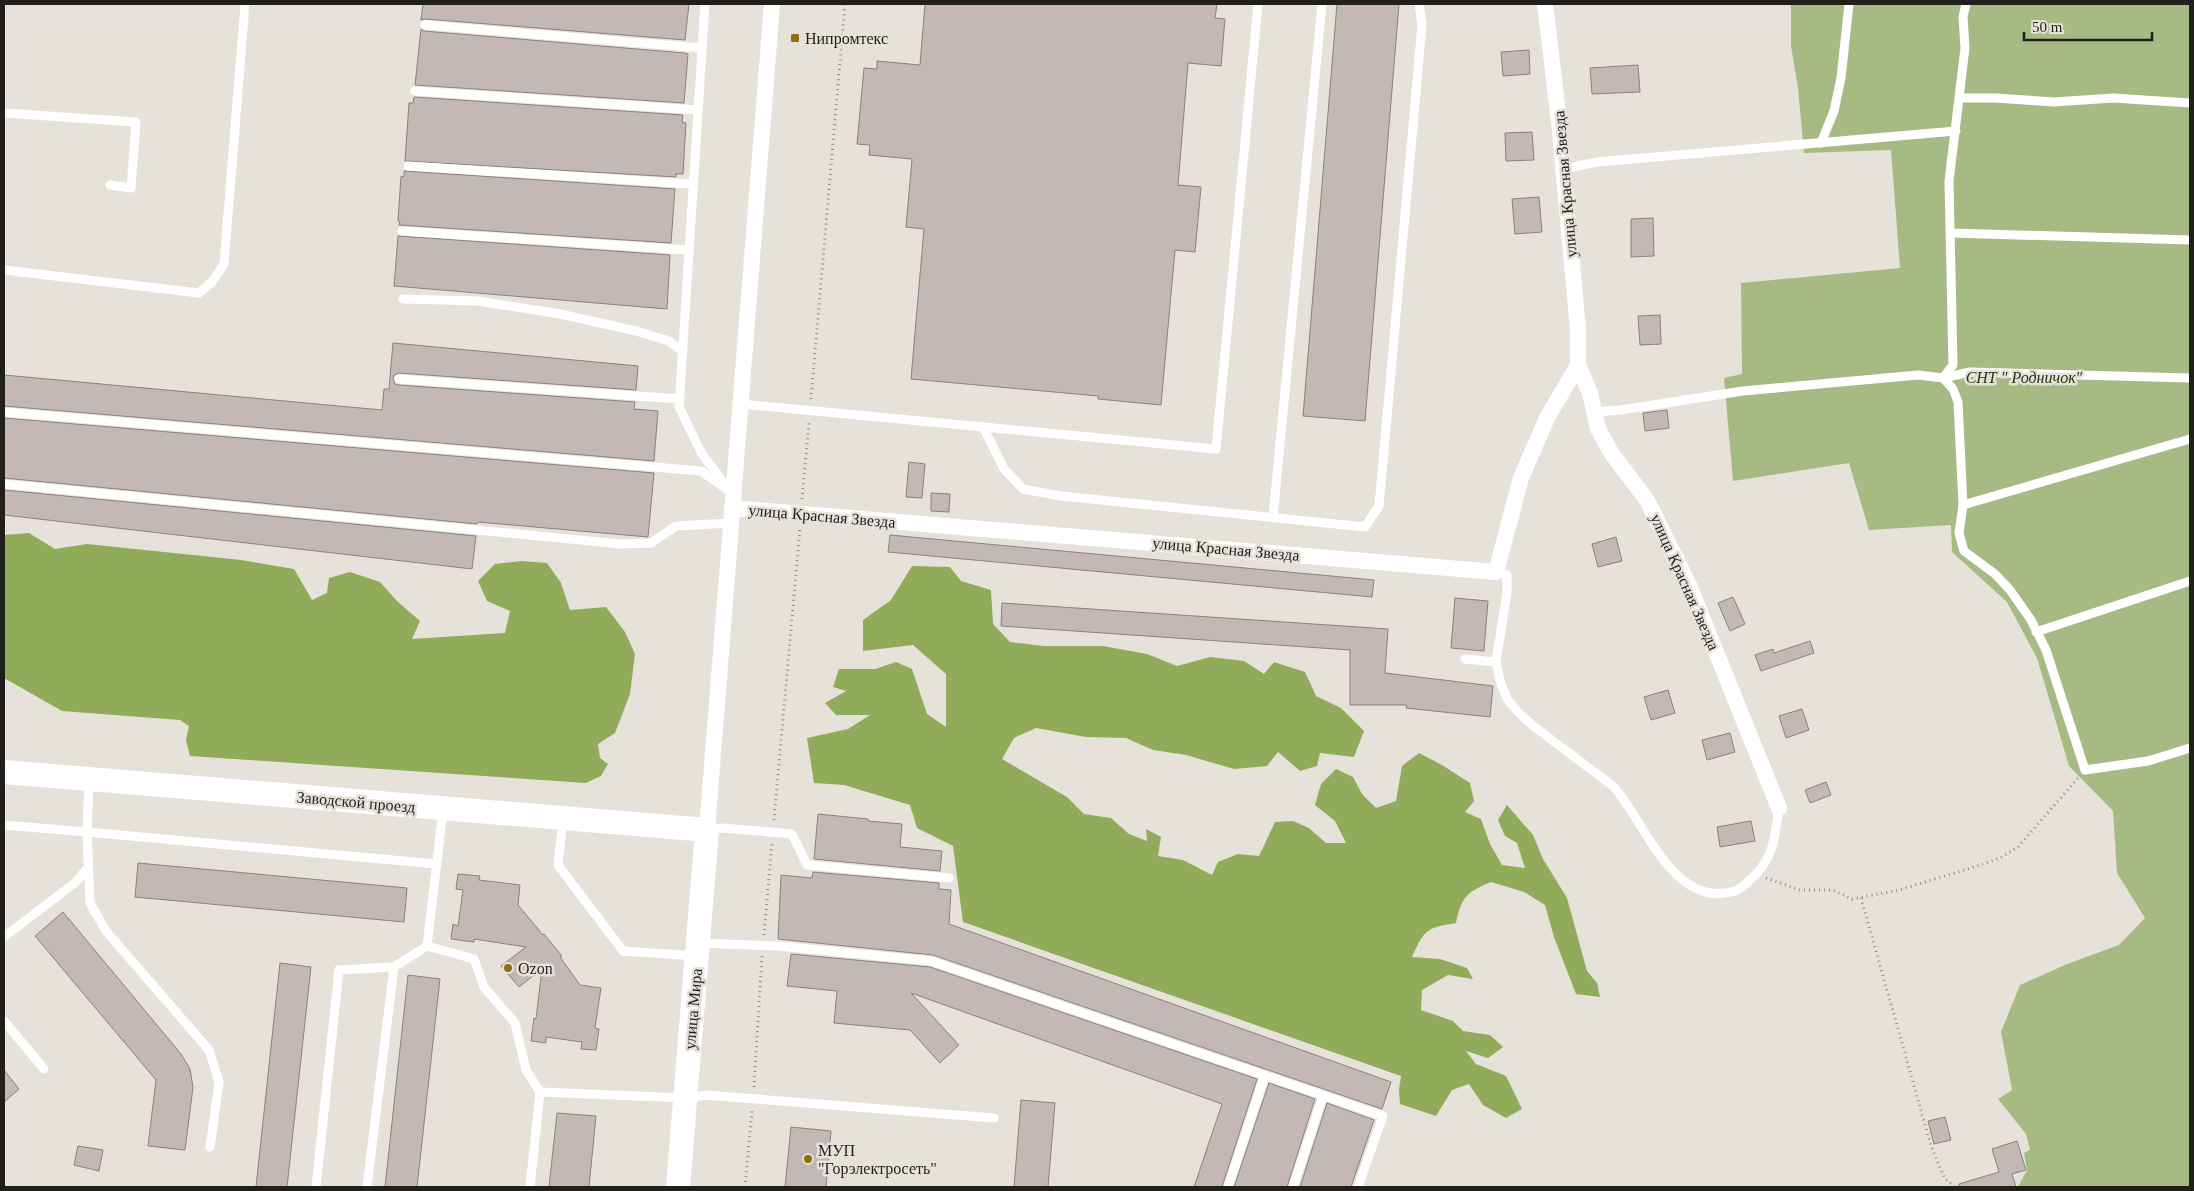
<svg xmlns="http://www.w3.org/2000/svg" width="2194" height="1191" font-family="'Times New Roman',serif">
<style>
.green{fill:#a6bb83}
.forest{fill:#90ab5a}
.building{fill:#c3b8b5;stroke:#8a807d}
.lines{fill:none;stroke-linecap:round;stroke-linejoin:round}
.path{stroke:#918d87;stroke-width:3;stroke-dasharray:1 4;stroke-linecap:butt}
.service{stroke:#fff;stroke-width:9}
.minor{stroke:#fff;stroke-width:16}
.secondary{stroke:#fff;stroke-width:24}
.poi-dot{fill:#8c7013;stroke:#e7e2d9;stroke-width:2}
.labels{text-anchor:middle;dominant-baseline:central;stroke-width:5;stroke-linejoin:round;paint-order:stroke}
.poi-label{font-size:16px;fill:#201f1c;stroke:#e7e2d9;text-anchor:start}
.street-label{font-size:16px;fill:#201f1c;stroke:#e7e2d9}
.park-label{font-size:16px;font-style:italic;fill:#283311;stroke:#e7e2d9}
</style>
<rect width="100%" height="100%" fill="#e7e2d9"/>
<polygon class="green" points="1791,4 2190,4 2190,1187 2018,1187 2027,1170 2024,1153 2030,1150 2026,1134 1998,1099 2012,1090 2001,1032 2020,985 2067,964 2119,945 2145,918 2117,873 2113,811 2069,766 2037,658 2007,602 1952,552 1951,525 1869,530 1849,463 1733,481 1724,378 1742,374 1741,283 1900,268 1891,150 1804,153 1798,88 1791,46"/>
<g class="forest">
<polygon points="29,533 55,549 87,544 241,560 294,569 312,600 327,593 329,578 350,572 380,582 397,601 420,621 412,639 505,633 510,611 487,601 478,581 495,564 522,561 547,563 561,583 570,610 606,607 625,632 635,654 630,694 615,733 598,744 600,758 608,764 601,776 586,783 190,756 186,740 189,726 180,720 62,711 4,678 4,535"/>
<path d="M912 566 950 567 961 581 991 590 993 624 1010 642 1044 646H1103L1147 654 1177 666 1210 657 1244 661 1264 674 1274 662 1305 672 1316 696 1341 708 1364 731 1354 757 1320 753 1317 766 1300 771 1278 752 1267 766 1234 769 1186 755 1153 750 1126 738 1086 737 1036 728 1014 738 1002 759 1067 797 1084 814 1111 818 1129 834 1147 841 1146 829 1161 837 1158 856 1183 860 1212 875 1218 862 1238 854 1259 856 1275 822 1293 821 1309 828 1326 843H1346L1335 821 1315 805 1321 784 1336 769 1353 777 1362 794 1376 808 1396 801 1402 766 1419 753 1442 765 1470 783 1474 801 1465 812 1481 819 1490 844 1502 865 1525 868 1517 843 1505 836 1498 820 1507 805 1533 835 1543 859 1567 898 1587 971 1597 983 1600 997 1576 994 1554 937 1545 905 1524 892 1491 882C1467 892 1461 897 1456 923 1426 928 1425 929 1412 957L1440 959 1467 968 1473 979 1448 975 1422 990 1421 1010 1453 1021 1463 1031 1490 1035 1503 1047 1488 1058 1466 1051 1476 1064 1506 1076 1522 1109 1506 1118 1483 1105 1469 1084 1452 1090 1436 1116 1400 1104 1399 1090 1401 1076 963 922 953 846 917 828 910 805 844 785 814 783 807 738 848 729 870 715H836L825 703 846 691 833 687 839 669H875L896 662 912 669 927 714 946 727V674L913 645 863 651V620L891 600Z"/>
</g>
<g class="building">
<polygon points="423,4 689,4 685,40 426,19 421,20"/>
<polygon points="925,4 1217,4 1215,18 1225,19 1221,66 1188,63 1178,185 1201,187 1195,252 1175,250 1161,405 1098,399 1098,396 911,379 924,229 906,227 912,159 869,155 870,145 857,144 864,68 877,69 877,61 920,65"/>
<polygon points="1337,4 1399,4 1365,421 1303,416"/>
<polygon points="421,29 424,31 684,53 688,54 684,103 415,85"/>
<polygon points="1529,50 1530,74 1503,76 1501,52"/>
<polygon points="1638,65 1640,92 1592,94 1590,68"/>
<polygon points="414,97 683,115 682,122 686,123 683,174 676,174 676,177 405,161 409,103 413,103"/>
<polygon points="1532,132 1534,160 1506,161 1505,133"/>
<polygon points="404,171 675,189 671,243 399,225 400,221 398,221 401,176 404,177"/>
<polygon points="1539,197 1542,232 1515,234 1512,199"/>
<polygon points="1653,218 1654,256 1631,257 1631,219"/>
<polygon points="398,236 670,255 667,309 394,286"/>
<polygon points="1660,315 1661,344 1640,345 1638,316"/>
<polygon points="393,343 638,366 636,390 399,373 394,375 393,379 395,384 399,385 635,402 634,409 658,411 654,461 4,406 4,375 382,410 384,389 389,389"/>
<polygon points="1667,410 1669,428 1645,431 1643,413"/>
<polygon points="4,418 654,473 648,537 478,522 477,524 4,478"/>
<polygon points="909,462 925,464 922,498 906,497"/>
<polygon points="4,490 476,536 472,569 4,515"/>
<polygon points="931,493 950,494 949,512 931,511"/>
<polygon points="890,535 1374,580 1372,597 888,552"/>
<polygon points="1616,537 1622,561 1598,567 1592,544"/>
<polygon points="1733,597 1745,624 1730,631 1718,603"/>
<polygon points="1455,598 1488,601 1484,651 1451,648"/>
<polygon points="1002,603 1388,629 1385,673 1493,686 1490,717 1406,708 1407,705 1350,705 1350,650 1001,626"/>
<polygon points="1810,641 1814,653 1761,671 1755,655 1773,649 1774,653"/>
<polygon points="1668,690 1675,713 1651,720 1644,697"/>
<polygon points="1802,709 1809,730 1786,738 1779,716"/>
<polygon points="1730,733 1735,752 1707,760 1702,740"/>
<polygon points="1826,782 1831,795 1810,803 1805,790"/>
<polygon points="818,814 868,819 868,821 902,824 900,847 942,851 940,871 814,859"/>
<polygon points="1751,821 1755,841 1720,847 1717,827"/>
<polygon points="138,863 407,888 404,922 135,897"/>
<polygon points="813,872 939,883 939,889 951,890 949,924 1391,1082 1382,1109 933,955 778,939 781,875 812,878"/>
<polygon points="458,874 480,876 479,880 520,885 518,905 543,935 544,934 562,956 560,957 580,985 601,988 595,1028 599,1029 596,1050 581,1049 582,1042 546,1037 546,1043 531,1041 534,1018 536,1019 542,969 519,987 501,966 526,947 474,939 474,942 451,939 453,924 458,926 463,890 456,889"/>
<polygon points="63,912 181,1054 190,1069 193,1087 185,1150 148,1146 156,1080 35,936"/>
<polygon points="791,954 930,967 1257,1079 1222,1187 1194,1187 1222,1104 911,993 959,1045 940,1063 910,1030 834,1023 837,991 787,986"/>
<polygon points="280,963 311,967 287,1187 256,1187"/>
<polygon points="408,975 440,979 417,1187 385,1187"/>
<polygon points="4,1070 19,1089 4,1102"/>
<polygon points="1269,1083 1315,1099 1287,1187 1234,1187"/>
<polygon points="1021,1100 1055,1103 1048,1187 1014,1187"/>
<polygon points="1327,1103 1374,1120 1351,1187 1300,1187"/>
<polygon points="557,1113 596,1116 589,1187 549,1187"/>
<polygon points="1945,1117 1951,1140 1934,1144 1928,1121"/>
<polygon points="791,1127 831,1131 826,1187 785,1187"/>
<polygon points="2017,1141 2026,1170 2012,1174 2016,1187 1959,1187 1959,1184 1999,1172 1992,1149"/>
<polygon points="78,1146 103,1150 99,1171 74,1165"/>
</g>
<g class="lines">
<g class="path">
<polyline points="811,399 845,4"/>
<polyline points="802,499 809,423"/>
<polyline points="774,820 800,528"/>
<polyline points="1766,878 1800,890 1833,890 1852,899 1899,890 1977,866 2000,858 2018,847 2078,778"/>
<polyline points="1861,898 1931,1146 1945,1179 1955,1187"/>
<polyline points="764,935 772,844"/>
<polyline points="754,1087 762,956"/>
<polyline points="745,1187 752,1111"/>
</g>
<g class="service">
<polyline points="705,4 679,407 702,454 725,484"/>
<polyline points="425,25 702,48"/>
<polyline points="415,91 698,110"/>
<polyline points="1960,98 1996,98 2054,102 2113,98 2190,103"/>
<polyline points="4,113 136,122 131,188 110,185"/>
<polyline points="1821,143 1834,111 1841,78 1849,4"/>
<polyline points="408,166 693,184"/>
<polyline points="1564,169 1597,162 1956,131"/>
<polyline points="402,231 689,250"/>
<polyline points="1951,233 2190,240"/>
<polyline points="4,270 199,293 212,282 224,264 245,4"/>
<polyline points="403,299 478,301 560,314 636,331 669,341 683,352"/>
<polyline points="1943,378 1953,365 1949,181 1965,48 1963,17 1966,4"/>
<polyline points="1943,378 1970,372 2190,378"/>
<polyline points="399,379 680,399"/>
<polyline points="740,404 1216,449 1258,4"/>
<polyline points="4,412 701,471 734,494"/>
<polyline points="1594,412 1621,410 1743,391 1918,375 1943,378 1953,389 1958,402 1963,505 1959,533 1964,551 1995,574 2010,590 2031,620 2046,650 2085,770 2148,761 2190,748"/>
<polyline points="983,427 1004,469 1023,489 1061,496 1365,527 1379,506 1422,25 1419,4"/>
<polyline points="4,484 621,544 651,543 676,526 731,523"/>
<polyline points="1963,505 2190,439"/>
<polyline points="1273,517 1322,4"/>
<polyline points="2036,632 2190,581"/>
<polyline points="1465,659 1496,662 1507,592 1507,575 1496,572"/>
<path d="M1496 662 1501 684 1508 700 1517 711 1532 725 1613 786C1646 823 1673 910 1735 891 1741 889 1745 885 1750 880 1775 858 1774 838 1779 808"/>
<polyline points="563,819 558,865 623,951 696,956"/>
<polyline points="4,825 87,832 89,780"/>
<polyline points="707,830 723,828 792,834 807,865 949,878"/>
<polyline points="4,937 76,882 88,867"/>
<polyline points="699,943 778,946 931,961 1383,1116 1358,1187"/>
<polyline points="427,946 474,959 484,987 515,1023 526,1070 540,1092"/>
<polyline points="4,1021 44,1069"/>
<polyline points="210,1147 219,1082 209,1050 106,931 90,903 87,832 436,864"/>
<polyline points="316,1187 339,970 394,967 427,946 443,810"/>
<polyline points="367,1187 394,967"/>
<polyline points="530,1187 540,1092 686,1098 706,1095 994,1118"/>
<polyline points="1228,1187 1265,1075"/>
<polyline points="1293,1187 1323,1096"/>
</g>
<g class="minor">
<polyline points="1578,365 1590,393 1598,429 1612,454 1647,500 1689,585 1779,808"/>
<polyline points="732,508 1496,572 1521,478 1547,418 1578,365 1578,329 1559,122 1545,4"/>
<polyline points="707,830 772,4"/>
</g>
<polyline class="secondary" points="4,772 707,830 678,1187"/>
</g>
<g class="poi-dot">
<rect x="790" y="33" width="10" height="10" rx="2.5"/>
<circle cx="508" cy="968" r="5"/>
<circle cx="808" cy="1159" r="5"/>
</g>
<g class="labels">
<g class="poi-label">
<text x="805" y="38">Нипромтекс</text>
<text x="518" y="968">Ozon</text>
<text x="818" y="1150">МУП<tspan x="818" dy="18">"Горэлектросеть"</tspan></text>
</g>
<g class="street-label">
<text transform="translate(1565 184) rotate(-95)">улица Красная Звезда</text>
<text transform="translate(822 516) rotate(5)">улица Красная Звезда</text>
<text transform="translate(1226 549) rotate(5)">улица Красная Звезда</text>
<text transform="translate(1685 582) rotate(66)">улица Красная Звезда</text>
<text transform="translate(356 802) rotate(5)">Заводской проезд</text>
<text transform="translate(693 1009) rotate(-85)">улица Мира</text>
</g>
<g class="park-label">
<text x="2024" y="377">СНТ " Родничок"</text>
</g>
</g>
<rect width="2194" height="1191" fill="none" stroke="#201f1c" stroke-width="10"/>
<path d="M2024 32v8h128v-8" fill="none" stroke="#201f1c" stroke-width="2.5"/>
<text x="2032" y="32" font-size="15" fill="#201f1c" stroke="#e7e2d9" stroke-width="4" paint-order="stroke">50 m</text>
</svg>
